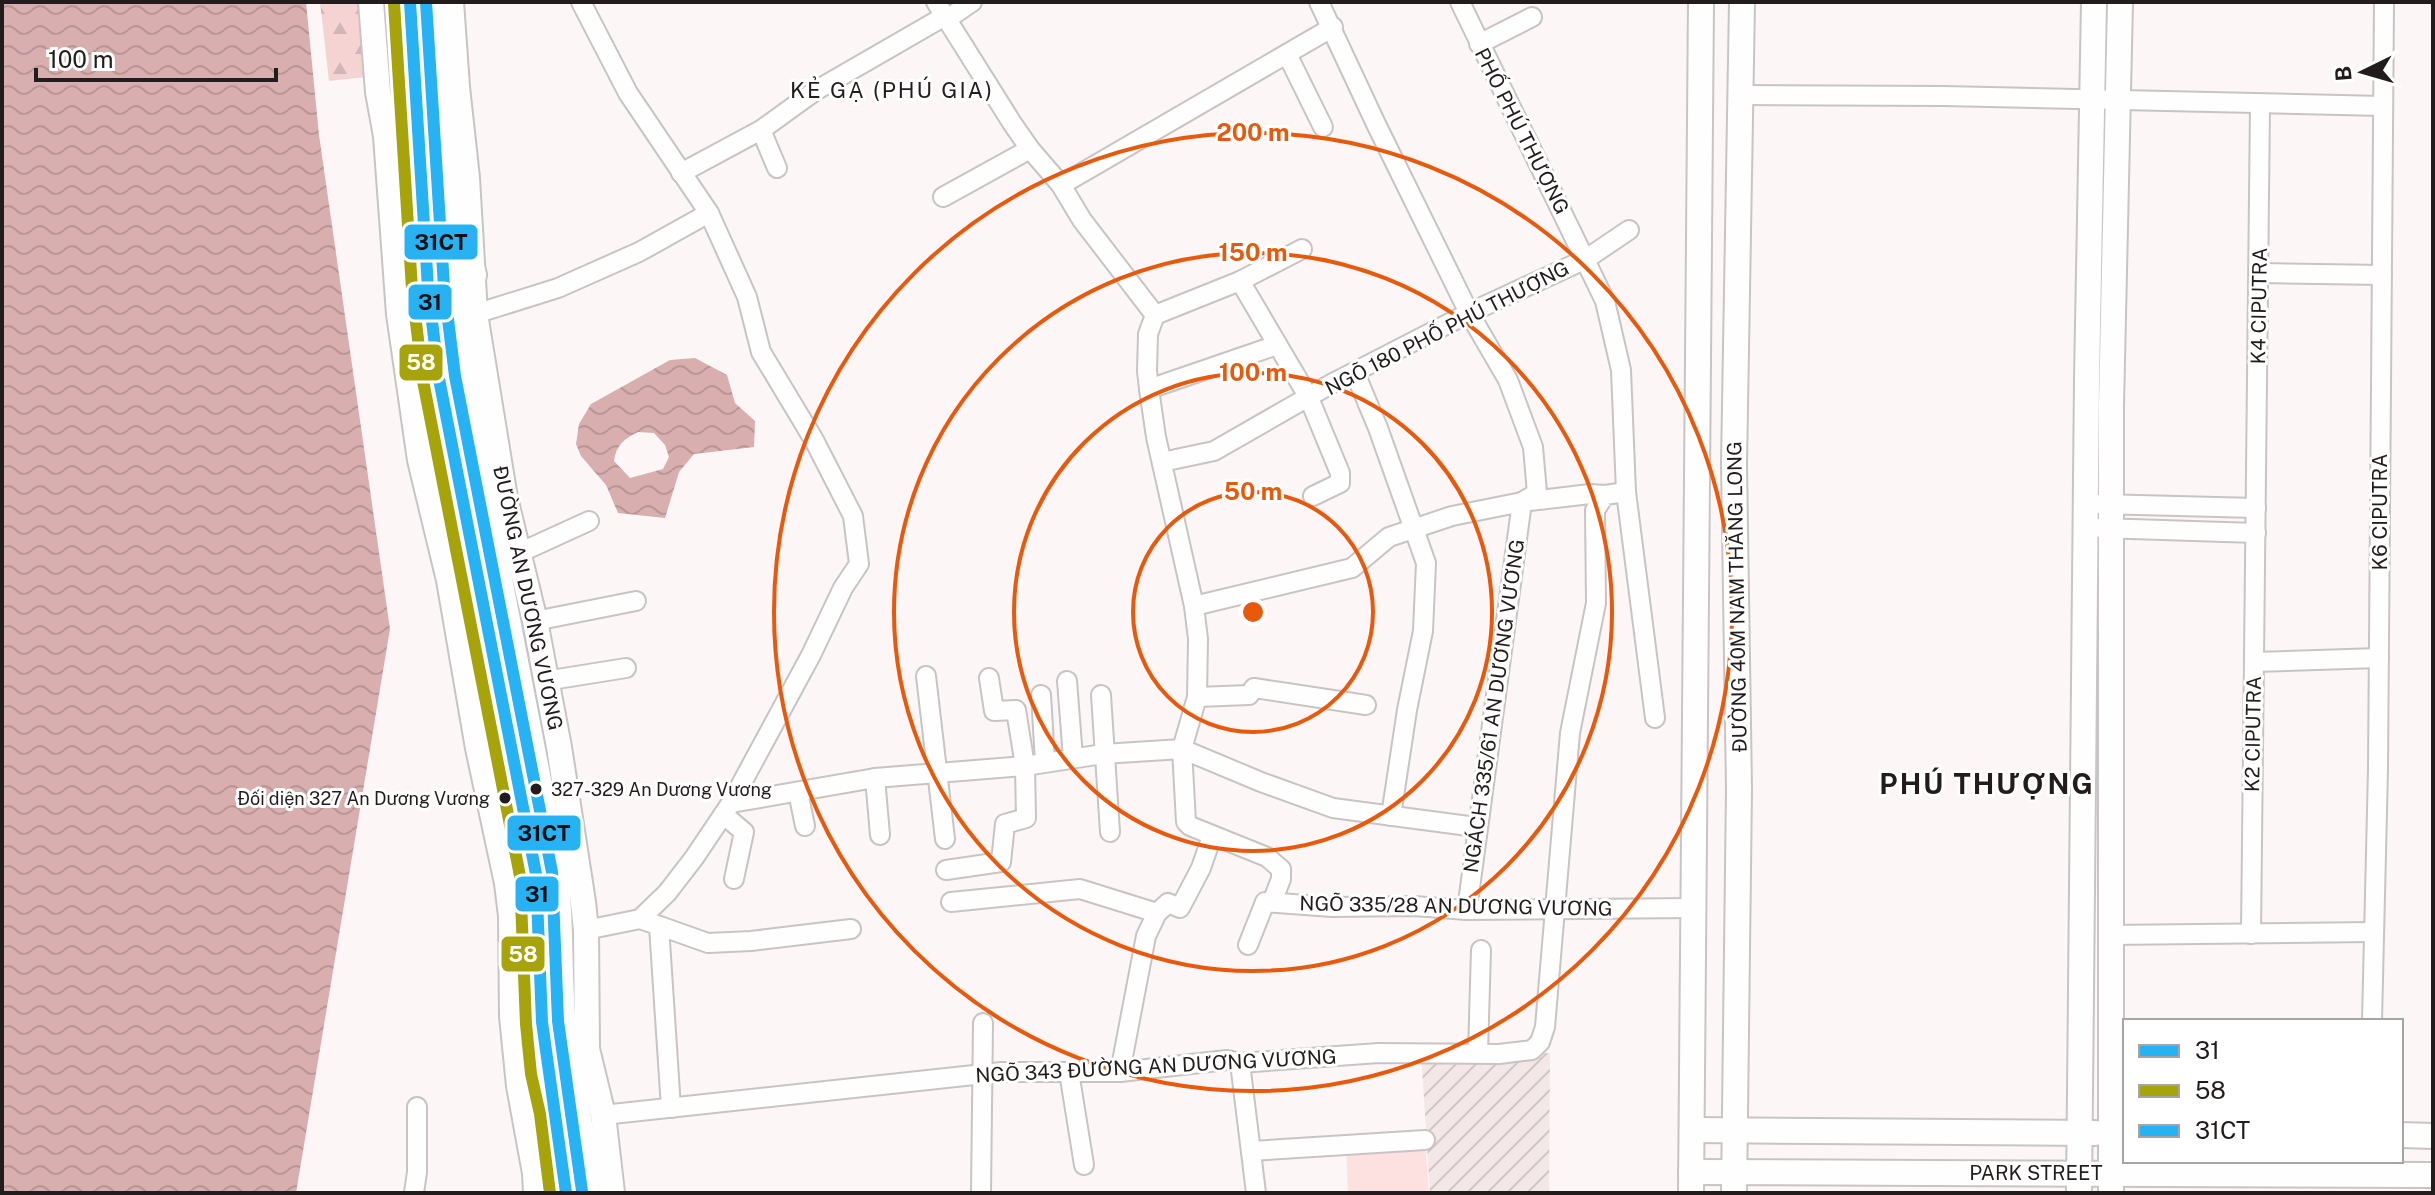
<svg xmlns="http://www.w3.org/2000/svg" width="2435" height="1195" font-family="'Public Sans',sans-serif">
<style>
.industrial{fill:url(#industrial-furrows)}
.forest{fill:url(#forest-firs)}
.green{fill:#fde1e1}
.water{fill:url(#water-waves);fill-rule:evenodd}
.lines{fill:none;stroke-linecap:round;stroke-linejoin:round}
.street-casing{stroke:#c9c4c4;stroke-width:22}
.secondary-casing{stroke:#c9c4c4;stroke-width:28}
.primary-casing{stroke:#c9c4c4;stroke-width:32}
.street{stroke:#fffefe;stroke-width:18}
.secondary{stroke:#fffefe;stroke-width:24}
.primary{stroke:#fffefe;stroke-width:28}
.bus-1-casing{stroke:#fff;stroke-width:18}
.bus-2-casing{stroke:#fff;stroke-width:18}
.bus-3-casing{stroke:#fff;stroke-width:18}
.bus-1{stroke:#27b2f4;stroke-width:12}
.bus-2{stroke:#a7a40b;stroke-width:12}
.bus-3{stroke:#27b2f4;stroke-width:12}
.ring{fill:none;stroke:#e8590c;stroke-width:4}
.bus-dot{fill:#221c1c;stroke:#fff;stroke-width:3}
.labels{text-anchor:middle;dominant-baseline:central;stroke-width:6;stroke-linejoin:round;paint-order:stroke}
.bus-label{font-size:18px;fill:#221c1c;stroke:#fff;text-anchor:start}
.street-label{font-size:20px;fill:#221c1c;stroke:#fff}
.neighbourhood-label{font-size:22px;letter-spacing:2px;fill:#221c1c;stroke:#fff}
.district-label{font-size:28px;font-weight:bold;letter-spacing:2px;fill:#221c1c;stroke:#fff}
.centre{fill:#e8590c;stroke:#fff;stroke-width:4}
.ring-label{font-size:24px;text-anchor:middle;font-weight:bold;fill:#e8590c;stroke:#fff;stroke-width:6;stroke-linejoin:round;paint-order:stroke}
.line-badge{stroke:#fff;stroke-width:3}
.badge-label{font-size:22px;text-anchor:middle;font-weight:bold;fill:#fff}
.pale-badge-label{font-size:22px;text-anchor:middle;font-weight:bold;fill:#111}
</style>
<defs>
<pattern id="industrial-furrows" width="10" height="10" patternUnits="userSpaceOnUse" patternTransform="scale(2)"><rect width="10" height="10" fill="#f4e7e7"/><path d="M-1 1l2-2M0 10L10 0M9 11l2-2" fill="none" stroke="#d1c6c6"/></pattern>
<pattern id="forest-firs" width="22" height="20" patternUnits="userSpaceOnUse" patternTransform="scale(2)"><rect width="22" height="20" fill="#f6d3d3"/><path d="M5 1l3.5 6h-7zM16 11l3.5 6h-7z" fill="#d3b5b5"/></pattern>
<pattern id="water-waves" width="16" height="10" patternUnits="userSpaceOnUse" patternTransform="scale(2)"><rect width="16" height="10" fill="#d8aeaf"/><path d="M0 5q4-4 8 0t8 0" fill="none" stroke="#b99596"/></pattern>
</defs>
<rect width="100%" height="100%" fill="#fcf6f6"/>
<polygon class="industrial" points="1421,1052 1550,1053 1549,1193 1430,1193"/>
<polygon class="forest" points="320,2 371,2 376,76 329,81"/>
<polygon class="green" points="1425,1140 1429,1193 1348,1193 1346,1145"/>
<g class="water">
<polygon points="2,2 306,2 319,135 390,629 296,1193 2,1193"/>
<path d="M695 358 727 375 735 403 755 421 754 447 694 454 679 472 665 518 618 513 606 485 581 456 576 444 579 424 591 404 670 360ZM638 432 654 433 665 445 669 457 663 469 630 478 614 461C616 445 624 439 638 432Z"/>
</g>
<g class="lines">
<defs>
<g id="street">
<polyline points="581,2 628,93 709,213 747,297 761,352 814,440 853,516 859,564 843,588 811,655 731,803 694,858 667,893 640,919 586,930"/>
<polyline points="936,2 1012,123 1030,149 1061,185 1082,220 1155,315 1148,334 1147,371 1149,389 1156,437 1194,606 1198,639 1197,697 1182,749 1186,822 1190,826 1267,857 1281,869 1281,879 1272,902"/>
<polyline points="1319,2 1376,124 1469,313 1508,380 1533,447 1537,493 1522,502"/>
<polyline points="1460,2 1605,301 1621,370 1626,492 1655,718"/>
<polyline points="947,19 972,2"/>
<polyline points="1479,44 1532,17"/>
<polyline points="1287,54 1323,127"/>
<polyline points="1741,95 1944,96 2383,106"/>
<polyline points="761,130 777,168"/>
<polyline points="681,173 761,130 815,91 945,16"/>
<polyline points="1061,185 1333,27"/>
<polyline points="943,197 1030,149"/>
<polyline points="2260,273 2382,275"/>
<polyline points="1240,281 1309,398 1340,473 1340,483 1313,496"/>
<polyline points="475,314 558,288 639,252 709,213"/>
<polyline points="1155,315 1240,281 1302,249"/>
<polyline points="1355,373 1378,428 1426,563 1423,631 1407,710 1391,816"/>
<polyline points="1149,389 1277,345"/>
<polyline points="1162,462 1214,451 1331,384 1469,313 1586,259 1629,230"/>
<polyline points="2099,504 2256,508"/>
<polyline points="2100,528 2256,533"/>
<polyline points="519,553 589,521"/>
<polyline points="1194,606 1352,568 1389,537 1452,516 1522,502 1590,494 1605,495"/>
<polyline points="535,621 636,601"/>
<polyline points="2254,662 2379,658"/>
<polyline points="926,676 945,839"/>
<polyline points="545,681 626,668"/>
<polyline points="1067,681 1073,758"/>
<polyline points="1041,695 1045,762"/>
<polyline points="1101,695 1110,832"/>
<polyline points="1197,697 1249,695 1254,688 1366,705"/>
<polyline points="875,778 880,835"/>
<polyline points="798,792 805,826"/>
<polyline points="731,803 875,778 1025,766 1103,754 1182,749 1261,782 1333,808 1476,827"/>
<polyline points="724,815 744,832 734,879"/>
<polyline points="946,870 1001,862 1005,824 1026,818 1025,766 1016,710 994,711 989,678"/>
<polyline points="951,902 1080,889 1157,913"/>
<polyline points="1467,910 1522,502"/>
<polyline points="640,919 708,943 751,941 851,929"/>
<polyline points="659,926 671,1108"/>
<polyline points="2251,934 2260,104"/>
<polyline points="2109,935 2373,932"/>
<polyline points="1248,945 1265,902 1332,907 1414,906 1467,910 1693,908"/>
<polyline points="2372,1021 2378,769 2384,2"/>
<polyline points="1478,1053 1481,950"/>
<polyline points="1240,1063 1256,1193"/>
<polyline points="1069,1072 1084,1165"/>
<polyline points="1120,1072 1146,936 1157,913 1168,903 1180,908 1201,868 1212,836"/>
<polyline points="603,1115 1002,1072 1120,1072 1227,1060 1240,1063 1379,1053 1499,1054 1532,1050 1540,1042 1545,1027 1570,733 1596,603 1595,510 1605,495 1626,492"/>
<polyline points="1251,1151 1425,1140"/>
<polyline points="414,1193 417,1172 417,1107"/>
<polyline points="981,1193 983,1023"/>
</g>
<g id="secondary">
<polyline points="371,2 378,92 386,136 399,314 420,460 449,580 478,748 507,883 511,916 512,1016 519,1086 535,1173 536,1193"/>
<polyline points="451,2 457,87 467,178 475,314 505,498 535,621 559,747 583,902 586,930 587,1049 603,1115 612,1193"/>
<polyline points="1692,1130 2095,1133"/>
<polyline points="2401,1135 2433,1136"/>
<polyline points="1691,1172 2433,1175"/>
<polyline points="1691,1193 1701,2"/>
<polyline points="1734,1193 1739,789 1734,464 1742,2"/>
<polyline points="2079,1193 2087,379 2094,2"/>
<polyline points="2111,1193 2111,406 2120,2"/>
</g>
<g id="primary">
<polyline points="410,2 428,288 439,379 536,874 542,1022 547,1072 556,1111 566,1193"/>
<path d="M430 2 449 284 461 387 554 869C560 922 557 976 562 1029 568 1084 584 1137 586 1193"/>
<polyline points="461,217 463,241 472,275"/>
</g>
</defs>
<use href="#street" class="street-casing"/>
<use href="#secondary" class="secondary-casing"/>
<use href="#primary" class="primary-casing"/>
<use href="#street" class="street"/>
<use href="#secondary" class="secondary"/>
<use href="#primary" class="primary"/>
<defs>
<polyline id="bus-1" points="410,2 428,288 439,379 536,874 542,1022 566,1193"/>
<polyline id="bus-2" points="394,3 412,289 423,381 520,876 526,1024 531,1074 540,1114 550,1193"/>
<polyline id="bus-3" points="426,2 444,287 455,376 552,872 558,1021 582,1191"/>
</defs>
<use href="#bus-1" class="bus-1-casing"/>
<use href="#bus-2" class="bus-2-casing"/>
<use href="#bus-3" class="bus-3-casing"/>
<use href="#bus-1" class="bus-1"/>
<use href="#bus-2" class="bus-2"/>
<use href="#bus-3" class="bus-3"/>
</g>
<g class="ring">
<circle cx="1253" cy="612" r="120"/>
<circle cx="1253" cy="612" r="239"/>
<circle cx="1253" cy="612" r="359"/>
<circle cx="1253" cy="612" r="479"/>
</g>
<g class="bus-dot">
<circle cx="536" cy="789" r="7"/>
<circle cx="505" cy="798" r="7"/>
</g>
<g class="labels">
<g class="bus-label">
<text x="551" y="789">327-329 An Dương Vương</text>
<text x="490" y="798" text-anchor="end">Đối diện 327 An Dương Vương</text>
</g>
<g class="street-label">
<text transform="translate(1522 131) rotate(63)">PHỐ PHÚ THƯỢNG</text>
<text transform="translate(2259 306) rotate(-89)">K4 CIPUTRA</text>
<text transform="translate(1447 328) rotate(-27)">NGÕ 180 PHỐ PHÚ THƯỢNG</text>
<text transform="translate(2380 512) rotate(-90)">K6 CIPUTRA</text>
<text transform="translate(1737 597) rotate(-91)">ĐƯỜNG 40M NAM THĂNG LONG</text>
<text transform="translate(528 598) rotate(78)">ĐƯỜNG AN DƯƠNG VƯƠNG</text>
<text transform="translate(1494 706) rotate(-82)">NGÁCH 335/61 AN DƯƠNG VƯƠNG</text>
<text transform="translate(2253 734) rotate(-89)">K2 CIPUTRA</text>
<text transform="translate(1456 906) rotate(1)">NGÕ 335/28 AN DƯƠNG VƯƠNG</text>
<text transform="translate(1156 1066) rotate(-3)">NGÕ 343 ĐƯỜNG AN DƯƠNG VƯƠNG</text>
<text x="2036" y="1173">PARK STREET</text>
</g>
<g class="neighbourhood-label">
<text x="892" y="90">KẺ GẠ (PHÚ GIA)</text>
</g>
<g class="district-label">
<text x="1987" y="783">PHÚ THƯỢNG</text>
</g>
</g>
<circle cx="1253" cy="612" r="12" class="centre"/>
<g class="ring-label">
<text x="1253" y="141">200 m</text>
<text x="1253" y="261">150 m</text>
<text x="1253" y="381">100 m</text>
<text x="1253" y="500">50 m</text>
</g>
<g class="line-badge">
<rect x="403" y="223" width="76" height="38" rx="8" fill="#27b2f4"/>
<rect x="407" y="283" width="46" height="38" rx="8" fill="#27b2f4"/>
<rect x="398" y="343" width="46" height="39" rx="8" fill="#a7a40b"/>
<rect x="506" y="814" width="76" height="38" rx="8" fill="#27b2f4"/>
<rect x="514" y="875" width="46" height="38" rx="8" fill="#27b2f4"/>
<rect x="500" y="935" width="46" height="38" rx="8" fill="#a7a40b"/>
</g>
<g class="badge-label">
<text x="421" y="370">58</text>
<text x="523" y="962">58</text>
</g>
<g class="pale-badge-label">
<text x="441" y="250">31CT</text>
<text x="430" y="310">31</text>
<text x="544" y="841">31CT</text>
<text x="537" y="902">31</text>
</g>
<rect width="2435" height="1195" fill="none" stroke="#221c1c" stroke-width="8"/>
<rect x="2123" y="1019" width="280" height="144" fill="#ffffff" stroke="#a7a4a4" stroke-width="2"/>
<rect x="2139" y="1045" width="40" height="12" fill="#27b2f4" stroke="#a7a4a4" stroke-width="2"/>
<text x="2195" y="1059" font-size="24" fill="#221c1c">31</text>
<rect x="2139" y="1085" width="40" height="12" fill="#a7a40b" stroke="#a7a4a4" stroke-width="2"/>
<text x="2195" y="1099" font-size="24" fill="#221c1c">58</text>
<rect x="2139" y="1125" width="40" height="12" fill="#27b2f4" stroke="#a7a4a4" stroke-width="2"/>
<text x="2195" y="1139" font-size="24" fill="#221c1c">31CT</text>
<g transform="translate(2363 72) rotate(265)" stroke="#ffffff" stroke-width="6" paint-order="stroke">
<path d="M0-6L14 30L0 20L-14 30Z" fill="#221c1c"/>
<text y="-12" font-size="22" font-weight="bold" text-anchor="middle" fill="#221c1c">B</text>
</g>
<path d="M36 68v12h240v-12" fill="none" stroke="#221c1c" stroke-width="4"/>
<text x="48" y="68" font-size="24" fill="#221c1c" stroke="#ffffff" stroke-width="6" paint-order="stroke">100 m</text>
</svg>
